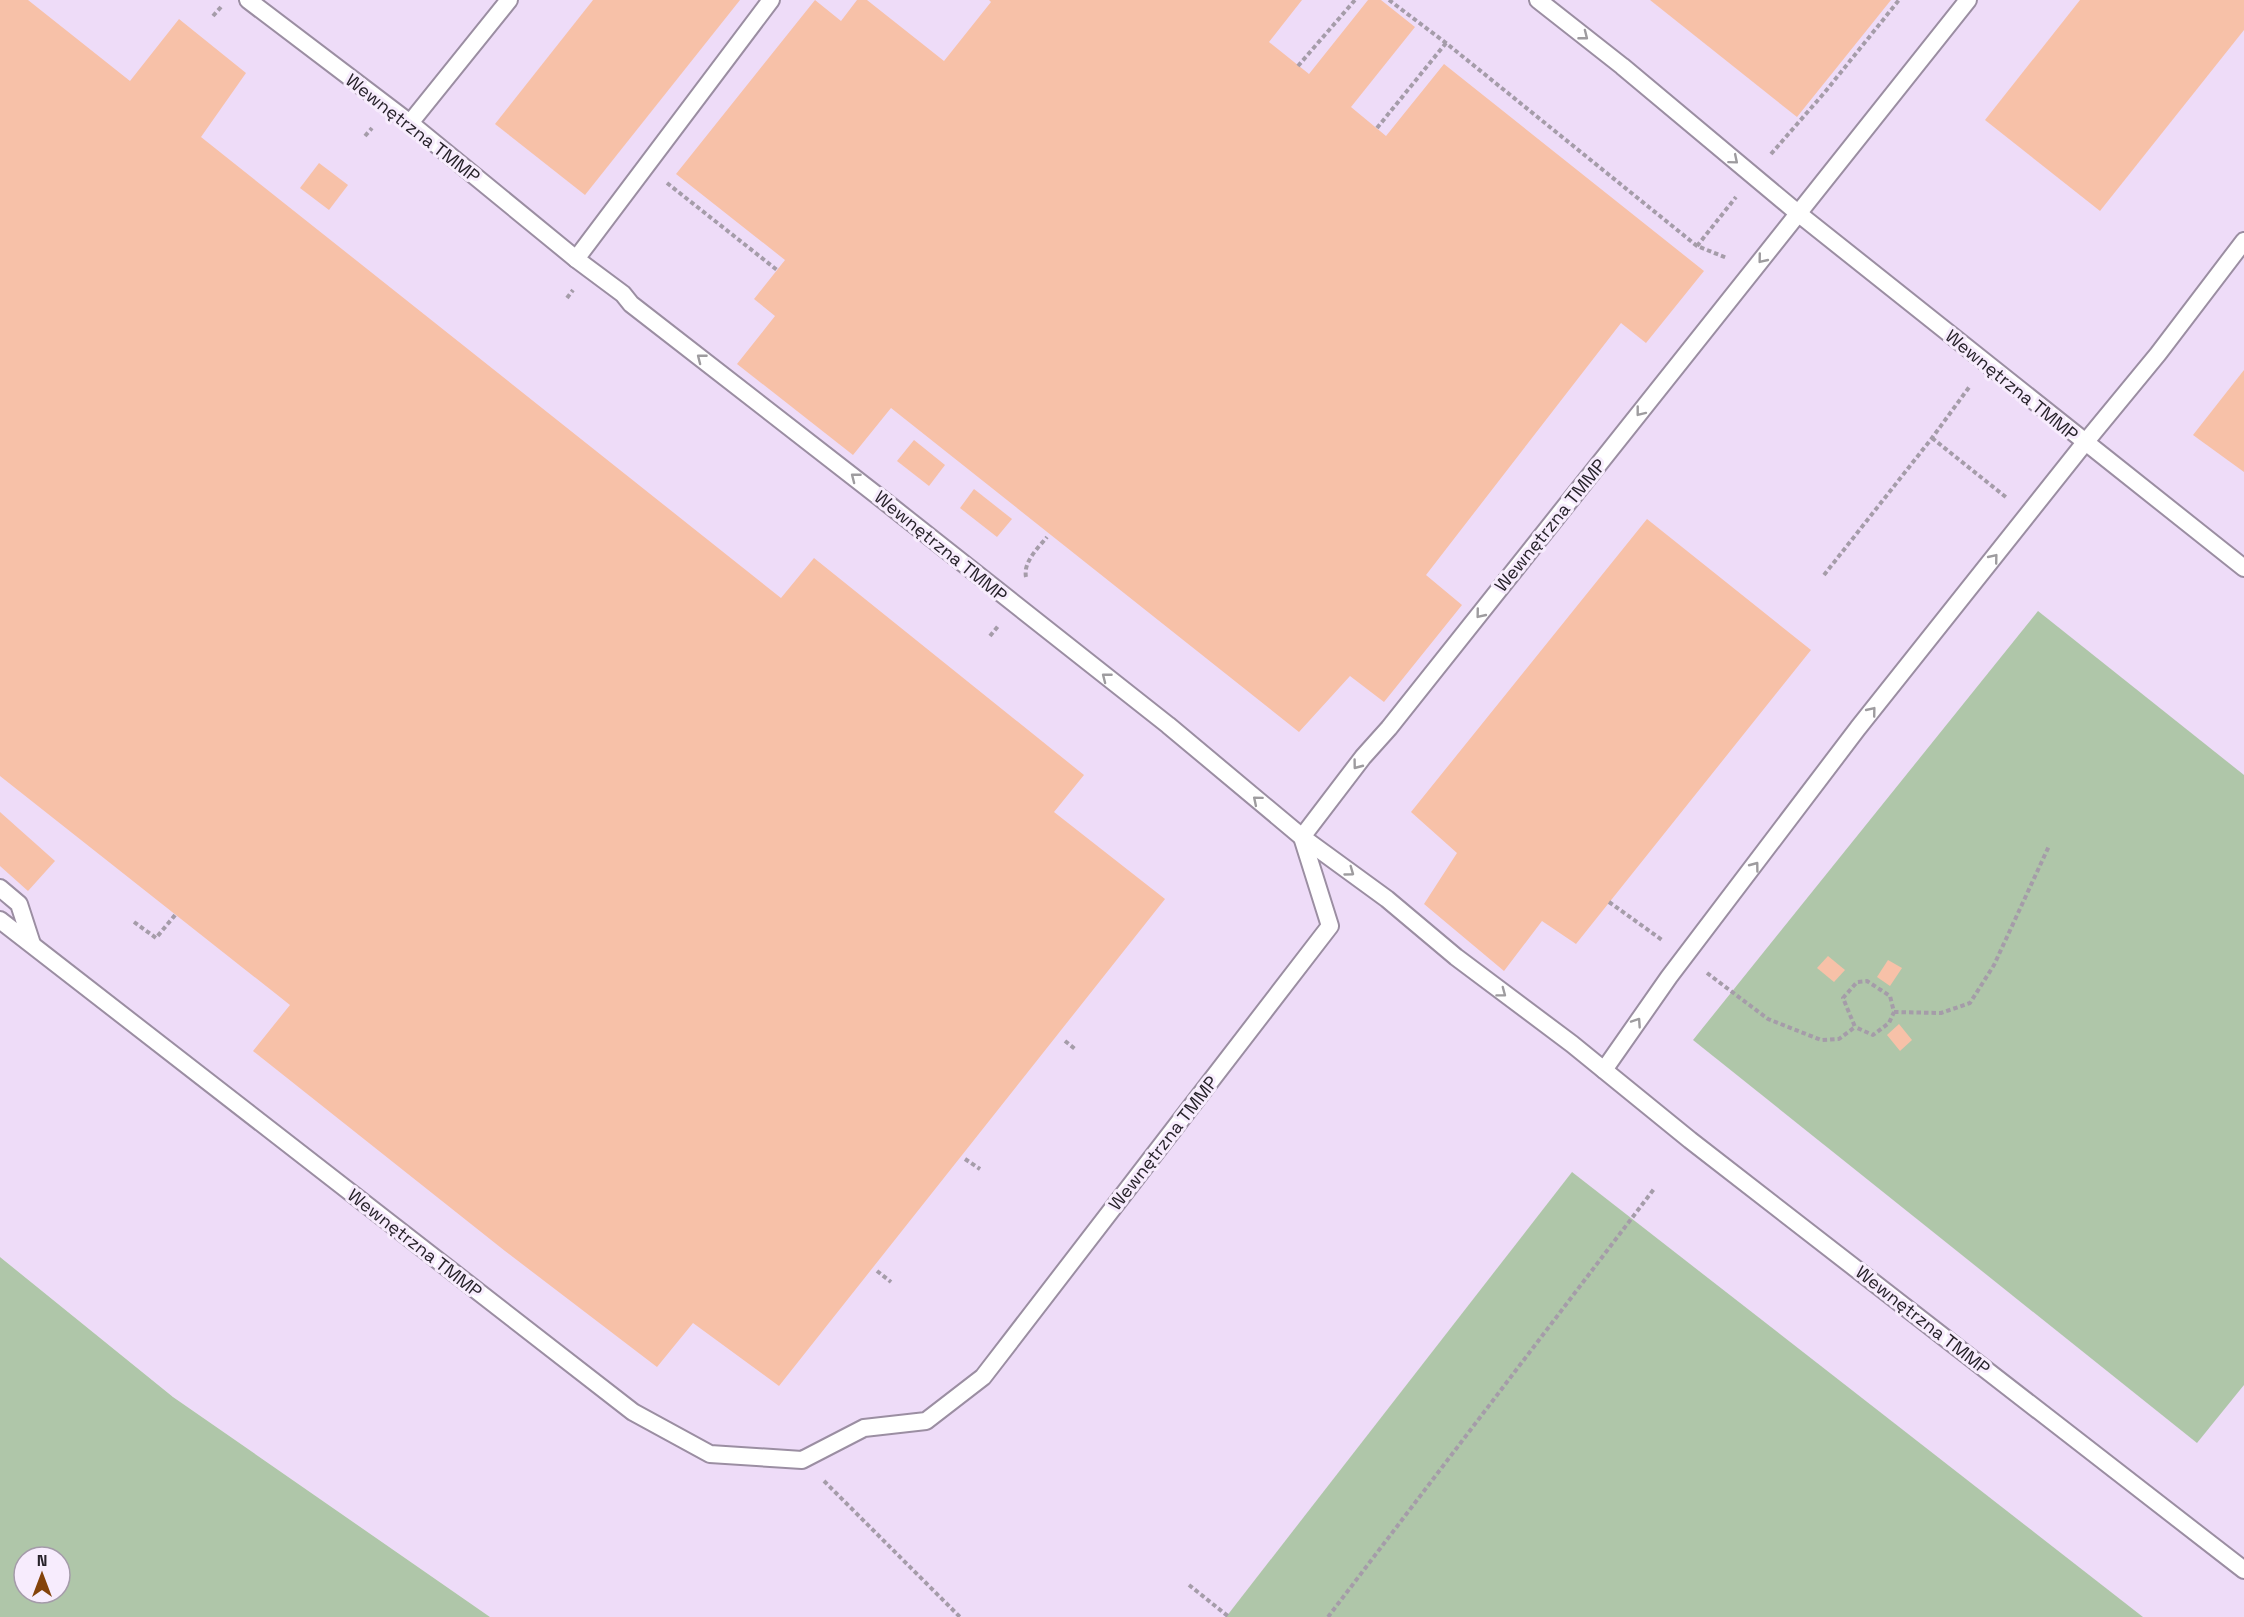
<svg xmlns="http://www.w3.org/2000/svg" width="2244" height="1617" font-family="'Space Grotesk',sans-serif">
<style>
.built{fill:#eedcf8}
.green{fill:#afc6a9;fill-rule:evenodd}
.building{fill:#f7c1a8}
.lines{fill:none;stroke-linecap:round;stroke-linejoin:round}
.lane-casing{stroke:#9b8ea2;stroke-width:20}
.path{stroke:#a59ca9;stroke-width:4;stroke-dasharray:4.5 3;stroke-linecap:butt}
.lane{stroke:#fff;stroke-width:16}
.oneway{stroke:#9e9c9f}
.labels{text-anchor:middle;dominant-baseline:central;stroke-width:6;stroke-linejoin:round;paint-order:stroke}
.street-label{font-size:18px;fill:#27222a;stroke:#f7ecfd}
</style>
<rect width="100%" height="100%" fill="#f7ecfd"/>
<polygon class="built" points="0,0 2244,0 2244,1617 490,1617 173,1397 0,1257"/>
<g class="green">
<polygon points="2038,611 2244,775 2244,1385 2197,1443 1693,1040"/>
<polygon points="1572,1172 2143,1617 1226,1617"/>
<path d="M0 1257 173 1397 490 1617H0ZM24 1557H60V1593H24Z"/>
</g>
<g class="building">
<polygon points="0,0 28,0 130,81 179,19 246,73 201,137 781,598 814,558 1084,775 1054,812 1165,899 779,1386 693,1323 657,1367 505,1251 253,1051 290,1005 0,776"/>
<polygon points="593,0 740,0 585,195 495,124"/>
<polygon points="815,0 841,21 857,0 867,0 944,61 991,2 989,0 1302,0 1269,42 1309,74 1368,0 1381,0 1415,27 1351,107 1386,136 1444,64 1704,271 1646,343 1621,323 1426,575 1462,605 1384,702 1350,676 1299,732 891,408 853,455 737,364 775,316 754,299 785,260 676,174"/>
<polygon points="1650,0 1891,0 1797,117"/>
<polygon points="2080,0 2244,0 2244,30 2100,211 1985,120"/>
<polygon points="319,163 348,185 329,210 300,188"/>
<polygon points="2244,370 2244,472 2193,435"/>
<polygon points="914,440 945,465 929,486 897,461"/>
<polygon points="974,489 1012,519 997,537 960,508"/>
<polygon points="1647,519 1811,650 1576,944 1542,921 1504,971 1424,904 1457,853 1411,812"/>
<polygon points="0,812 55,861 28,891 0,866"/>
<polygon points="1828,956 1845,970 1834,982 1817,968"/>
<polygon points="1888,960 1902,968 1890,986 1877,977"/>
<polygon points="1899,1024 1912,1040 1900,1051 1887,1035"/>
</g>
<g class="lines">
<defs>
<g id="lane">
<polyline points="248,0 410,123 576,259 623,294 631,304 892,507 1168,725 1302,837 1387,899 1456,957 1572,1044 1690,1140 2244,1570"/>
<polyline points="1538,0 1622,66 1799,214 2244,568"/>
<polyline points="410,123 509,0"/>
<polyline points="576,259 771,0"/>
<polyline points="1302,837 1363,757 1389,728 1968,0"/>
<polyline points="0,888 19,904 32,944"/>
<polyline points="0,920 633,1412 710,1454 802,1460 864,1428 926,1421 983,1377 1330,926 1302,837"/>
<polyline points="1604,1070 1669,977 1858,728 2079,450 2158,354 2244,241"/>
</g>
</defs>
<use href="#lane" class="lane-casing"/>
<g class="path">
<polyline points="1389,0 1446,43 1697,246 1727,258"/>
<polyline points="213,16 221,7"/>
<polyline points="1298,66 1355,0"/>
<polyline points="1377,128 1446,43"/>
<polyline points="365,136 372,128"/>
<polyline points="1771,154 1825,92 1899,0"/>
<polyline points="667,183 777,270"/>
<polyline points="1697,246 1736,197"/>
<polyline points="567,298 573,290"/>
<polyline points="1932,438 2007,498"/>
<polyline points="1824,575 1932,438 1970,386"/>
<path d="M1026 577C1023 562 1038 548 1047 537"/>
<polyline points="990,636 999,625"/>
<polyline points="1609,902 1662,940"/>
<polyline points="134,922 156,938 176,914"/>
<polyline points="1707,973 1768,1019 1821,1040 1839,1039 1855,1027 1843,998 1857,982 1867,981 1890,996 1894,1012 1889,1023 1873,1035 1855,1027"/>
<polyline points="1894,1012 1941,1013 1970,1003 1994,965 2049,846"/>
<polyline points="1065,1041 1075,1049"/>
<polyline points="965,1159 980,1169"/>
<polyline points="877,1271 891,1282"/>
<polyline points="824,1481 960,1617"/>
<polyline points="1189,1585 1229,1617"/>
<polyline points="1328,1617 1654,1189"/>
</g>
<use href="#lane" class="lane"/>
</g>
<defs><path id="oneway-chevron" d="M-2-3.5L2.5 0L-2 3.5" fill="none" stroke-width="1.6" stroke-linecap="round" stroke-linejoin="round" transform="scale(1.5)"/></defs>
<g class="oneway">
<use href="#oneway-chevron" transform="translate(1584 36) rotate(38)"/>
<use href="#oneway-chevron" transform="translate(1734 160) rotate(40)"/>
<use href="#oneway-chevron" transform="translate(1762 259) rotate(129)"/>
<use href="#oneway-chevron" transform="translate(701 358) rotate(-142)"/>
<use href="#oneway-chevron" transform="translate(1640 412) rotate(128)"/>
<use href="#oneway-chevron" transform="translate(855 477) rotate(-142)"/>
<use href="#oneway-chevron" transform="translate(1994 558) rotate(-51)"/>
<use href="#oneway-chevron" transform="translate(1480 614) rotate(129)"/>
<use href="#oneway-chevron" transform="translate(1106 677) rotate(-142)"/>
<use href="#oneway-chevron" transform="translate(1872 711) rotate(-51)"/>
<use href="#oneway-chevron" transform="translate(1357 765) rotate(127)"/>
<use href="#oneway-chevron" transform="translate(1257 800) rotate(-140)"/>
<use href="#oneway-chevron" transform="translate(1755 866) rotate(-53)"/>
<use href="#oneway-chevron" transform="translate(1350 872) rotate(36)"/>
<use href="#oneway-chevron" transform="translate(1502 993) rotate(37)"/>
<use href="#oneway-chevron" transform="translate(1637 1022) rotate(-56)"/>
</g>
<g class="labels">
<g class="street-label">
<text transform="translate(413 128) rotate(38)">Wewnętrzna TMMP</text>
<text transform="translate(2012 385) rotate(39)">Wewnętrzna TMMP</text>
<text transform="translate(1550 525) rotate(-51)">Wewnętrzna TMMP</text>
<text transform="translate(941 546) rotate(39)">Wewnętrzna TMMP</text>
<text transform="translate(1163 1143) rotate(-52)">Wewnętrzna TMMP</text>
<text transform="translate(415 1243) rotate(38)">Wewnętrzna TMMP</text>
<text transform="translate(1923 1320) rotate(38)">Wewnętrzna TMMP</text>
</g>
</g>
<g transform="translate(42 1575)"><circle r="28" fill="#f7ecfd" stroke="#a49ba9" stroke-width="1.5"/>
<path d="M0-4.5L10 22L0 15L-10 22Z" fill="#84430b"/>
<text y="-9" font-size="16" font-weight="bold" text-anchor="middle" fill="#27222a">N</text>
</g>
</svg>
